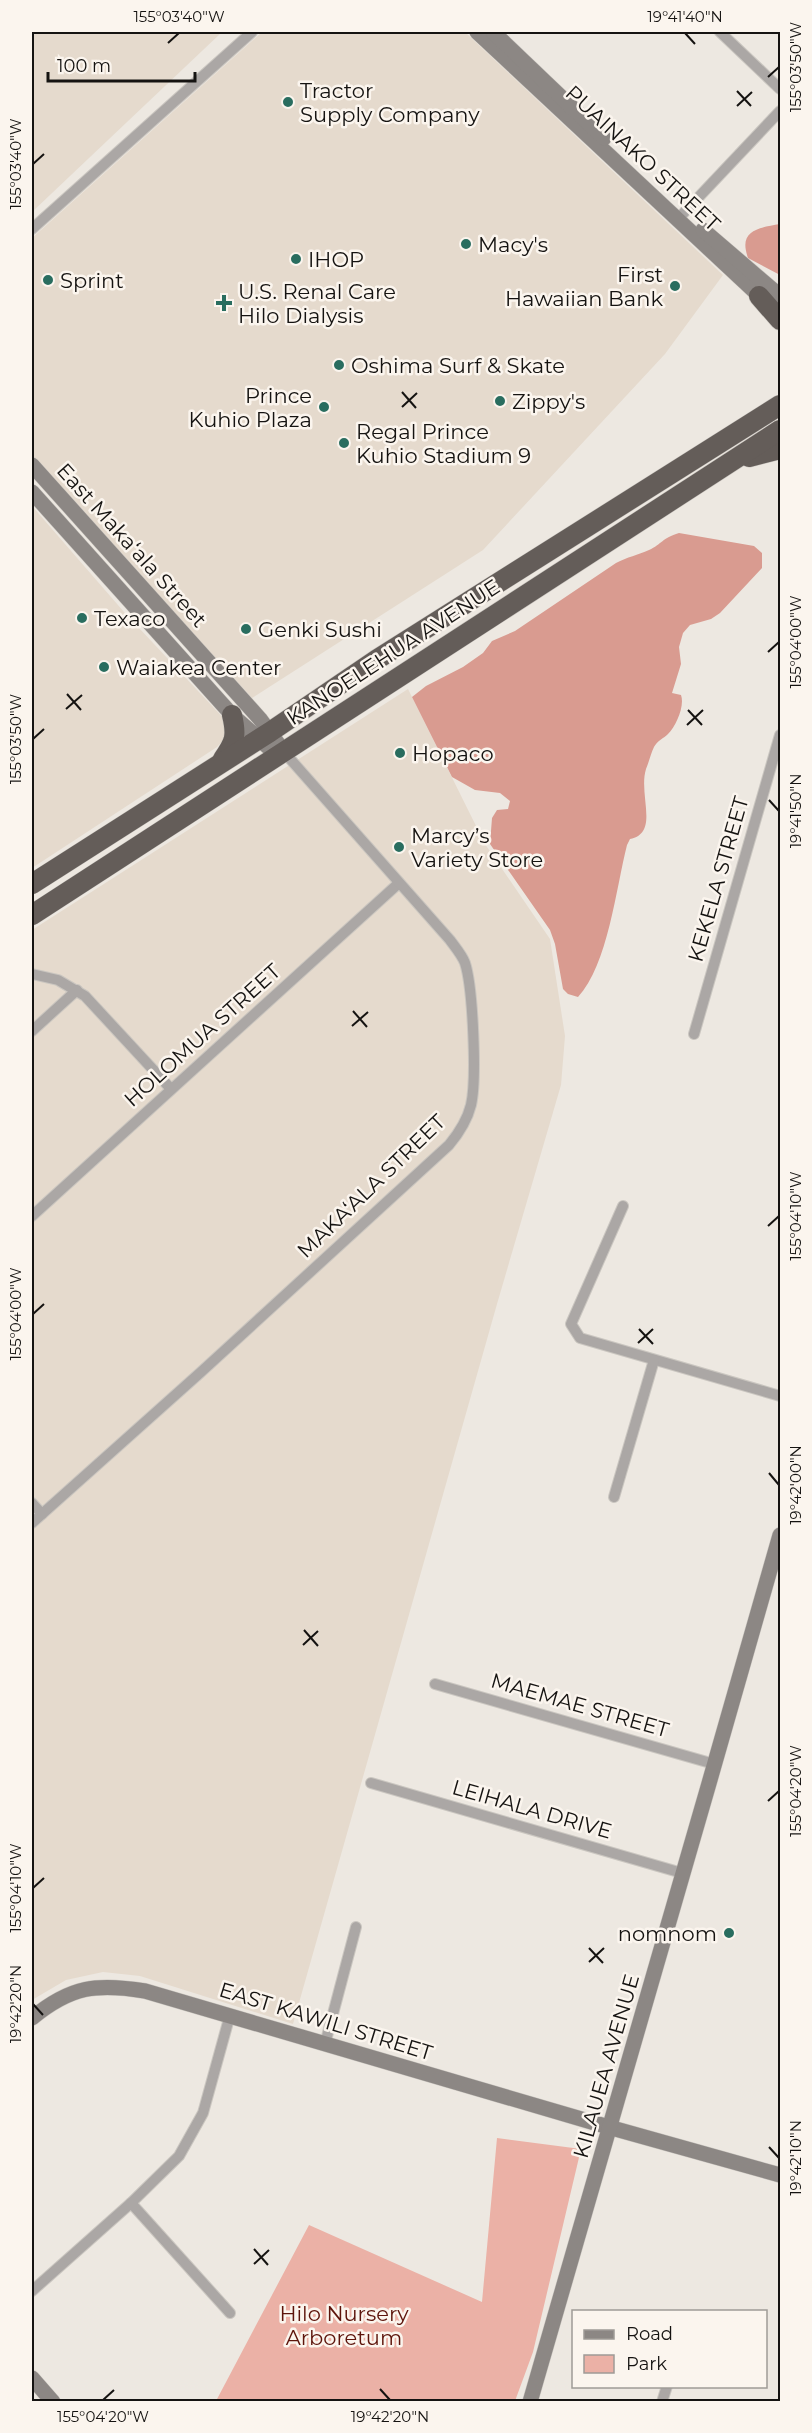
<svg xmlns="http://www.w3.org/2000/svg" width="812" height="2433" font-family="Montserrat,sans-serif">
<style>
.built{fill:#e5dacd}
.green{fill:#ebb1a6}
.forest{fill:#d99b90}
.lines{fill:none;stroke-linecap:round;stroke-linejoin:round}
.street-casing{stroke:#cac6c0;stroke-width:12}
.secondary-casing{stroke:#cac6c0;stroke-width:16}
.highway-casing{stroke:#cac6c0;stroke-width:21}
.street{stroke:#aba7a5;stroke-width:10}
.secondary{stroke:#8c8784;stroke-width:15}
.highway{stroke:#645d59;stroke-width:20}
.ticks{fill:none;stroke:#151311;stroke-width:2}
.poi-dot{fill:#296d5f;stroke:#fbf5ee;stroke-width:2}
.labels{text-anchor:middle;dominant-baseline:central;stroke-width:5;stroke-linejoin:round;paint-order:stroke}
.poi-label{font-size:21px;fill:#151311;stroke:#fbf5ee;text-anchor:start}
.street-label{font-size:21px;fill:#151311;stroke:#fbf5ee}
.park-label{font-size:21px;fill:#5d140b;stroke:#fbf5ee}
.neatline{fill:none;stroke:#151311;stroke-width:2}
.ticks-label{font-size:15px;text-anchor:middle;fill:#151311}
</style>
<rect width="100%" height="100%" fill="#ede8e1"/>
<g class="built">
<polygon points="32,32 222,32 32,212"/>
<polygon points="262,32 465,32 723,275 665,354 483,550 252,698 32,460 32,238"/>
<polygon points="32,506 124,612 228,723 226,737 217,747 32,868"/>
<polygon points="408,689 485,844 550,939 565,1036 561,1085 497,1304 293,2024 140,1976 103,1972 66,1980 32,2000 32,930"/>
</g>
<polygon class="green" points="497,2138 581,2149 533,2352 515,2401 216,2401 309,2225 482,2302"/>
<g class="forest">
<path d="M780 224V275L748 258C738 230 758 228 780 224Z"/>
<path d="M679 533 754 546 762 553V568L720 613 711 619 690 625 683 633 679 647 681 664 672 693 681 695C685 706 676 726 668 734 664 738 657 741 654 747 651 753 649 762 646 769 638 795 660 833 630 839L627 845C616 888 608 965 578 997L568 994 563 989 555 944 550 930 490 844 492 818 497 810 508 809 510 801 500 793 475 790 452 777 412 697 426 686 463 667 483 653 492 641 515 631 616 563C627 557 638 555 649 550 662 544 662 538 679 533Z"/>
</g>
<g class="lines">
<defs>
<g id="street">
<polyline points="720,32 780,89"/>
<polyline points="677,220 780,111"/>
<polyline points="32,229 252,32"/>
<polyline points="32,974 58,980 85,996 171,1089"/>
<polyline points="32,1031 77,990"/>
<polyline points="694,1034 780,735"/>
<polyline points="623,1206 571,1324 580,1338 780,1396"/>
<polyline points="32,1216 399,883"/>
<polyline points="614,1497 654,1360"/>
<polyline points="32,1503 42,1514"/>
<path d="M32 1523 201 1372 449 1145C459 1133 467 1121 471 1105 477 1079 473 988 465 963 462 955 455 947 450 940L284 752"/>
<polyline points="435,1684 714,1764"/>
<polyline points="371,1783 682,1873"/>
<polyline points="325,2044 356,1927"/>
<polyline points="131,2203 230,2313"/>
<polyline points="32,2291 131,2203 179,2156 203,2113 230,2015"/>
<polyline points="662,2402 667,2386"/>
</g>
<g id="secondary">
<polyline points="477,32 766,302"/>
<polyline points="493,32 604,138"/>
<polyline points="703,230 780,296"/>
<polyline points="32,465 260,719 284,752"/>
<polyline points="32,492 232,715 278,756"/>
<path d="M32 2018C71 1986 97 1983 145 1991L612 2128 780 2175"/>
<polyline points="32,2378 53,2402"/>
<path d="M530 2402C616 2113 697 1824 780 1535"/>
</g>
<g id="highway">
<polyline points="759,296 780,320"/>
<polyline points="749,457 780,449"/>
<path d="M223 759C235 742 237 736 232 715"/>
<polyline points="32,884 270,732 376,660 780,405"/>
<polyline points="32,915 780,430"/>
</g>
</defs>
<use href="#street" class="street-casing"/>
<use href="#secondary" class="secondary-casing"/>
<use href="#highway" class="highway-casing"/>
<use href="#street" class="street"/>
<use href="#secondary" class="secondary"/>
<use href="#highway" class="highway"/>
</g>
<path class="ticks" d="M685 33 695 44M168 43 179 33M768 77 779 67M737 91 751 106M737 106 752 92M33 164 44 154M402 392 416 408M402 407 417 393M768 652 779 642M67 694 81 710M66 709 82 695M688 710 702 725M687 725 703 710M33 739 44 729M769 800 779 811M353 1011 367 1027M352 1026 368 1012M768 1226 779 1216M33 1314 44 1304M639 1329 653 1344M638 1343 653 1329M769 1473 779 1485M304 1630 318 1646M303 1645 318 1631M768 1801 779 1791M33 1888 44 1878M589 1948 603 1963M589 1962 604 1948M33 2004 43 2015M769 2147 779 2158M254 2249 268 2265M254 2264 269 2250M380 2389 390 2400M103 2400 114 2390"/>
<g class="poi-dot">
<circle cx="288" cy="102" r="6"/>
<circle cx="466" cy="244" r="6"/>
<circle cx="296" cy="259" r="6"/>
<circle cx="48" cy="280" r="6"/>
<circle cx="675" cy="286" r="6"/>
<path d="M221 294h6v6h6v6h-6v6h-6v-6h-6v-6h6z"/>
<circle cx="339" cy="365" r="6"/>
<circle cx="500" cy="401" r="6"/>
<circle cx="324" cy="407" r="6"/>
<circle cx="344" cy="443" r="6"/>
<circle cx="82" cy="618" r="6"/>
<circle cx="246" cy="629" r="6"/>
<circle cx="104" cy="667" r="6"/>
<circle cx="400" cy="753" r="6"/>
<circle cx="399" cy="847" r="6"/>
<circle cx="729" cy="1933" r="6"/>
</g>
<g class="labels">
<g class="poi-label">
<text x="300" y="90">Tractor<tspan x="300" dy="24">Supply Company</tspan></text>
<text x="478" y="244">Macy's</text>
<text x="308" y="259">IHOP</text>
<text x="663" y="274" text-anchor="end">First<tspan x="663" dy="24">Hawaiian Bank</tspan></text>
<text x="60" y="280">Sprint</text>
<text x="238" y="291">U.S. Renal Care<tspan x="238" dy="24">Hilo Dialysis</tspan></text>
<text x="351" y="365">Oshima Surf &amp; Skate</text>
<text x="312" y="395" text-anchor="end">Prince<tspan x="312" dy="24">Kuhio Plaza</tspan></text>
<text x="512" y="401">Zippy's</text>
<text x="356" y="431">Regal Prince<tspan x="356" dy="24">Kuhio Stadium 9</tspan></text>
<text x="94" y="618">Texaco</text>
<text x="258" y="629">Genki Sushi</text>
<text x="116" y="667">Waiakea Center</text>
<text x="412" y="753">Hopaco</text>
<text x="411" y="835">Marcy’s<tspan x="411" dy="24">Variety Store</tspan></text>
<text x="717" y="1933" text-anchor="end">nomnom</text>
</g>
<g class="street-label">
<text transform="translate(643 158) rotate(43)">PUAINAKO STREET</text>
<text transform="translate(132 545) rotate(48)">East Makaʻala Street</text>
<text transform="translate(393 652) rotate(-33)">KANOELEHUA AVENUE</text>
<text transform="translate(718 879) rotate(-74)">KEKELA STREET</text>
<text transform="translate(202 1035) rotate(-42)">HOLOMUA STREET</text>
<text transform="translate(371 1186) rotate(-44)">MAKA‘ALA STREET</text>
<text transform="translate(580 1705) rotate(16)">MAEMAE STREET</text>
<text transform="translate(532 1809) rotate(16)">LEIHALA DRIVE</text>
<text transform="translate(326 2021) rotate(17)">EAST KAWILI STREET</text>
<text transform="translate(606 2066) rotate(-74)">KILAUEA AVENUE</text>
</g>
<g class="park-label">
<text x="344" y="2313">Hilo Nursery<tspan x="344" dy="24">Arboretum</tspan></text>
</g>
</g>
<rect width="812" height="2433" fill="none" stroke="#fbf5ee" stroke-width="66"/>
<rect x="572" y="2310" width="195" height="78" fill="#fbf5ee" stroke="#9f9b96" stroke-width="1.5"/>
<rect x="584" y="2330" width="30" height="9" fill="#8c8784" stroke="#9f9b96" stroke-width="1.5"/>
<text x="626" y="2340" font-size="18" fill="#151311">Road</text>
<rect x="584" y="2355" width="30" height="18" fill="#ebb1a6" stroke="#9f9b96" stroke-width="1.5"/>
<text x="626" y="2370" font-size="18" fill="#151311">Park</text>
<path d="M48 72v9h147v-9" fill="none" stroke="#151311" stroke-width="3"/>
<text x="57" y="72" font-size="18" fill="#151311" stroke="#fbf5ee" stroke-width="4.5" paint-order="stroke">100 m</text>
<rect x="33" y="33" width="746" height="2367" class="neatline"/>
<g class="ticks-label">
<text x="179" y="22">155°03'40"W</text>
<text x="685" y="22">19°41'40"N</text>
<text transform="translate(796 67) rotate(-90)" y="5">155°03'50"W</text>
<text transform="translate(16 164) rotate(-90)" y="5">155°03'40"W</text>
<text transform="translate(796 642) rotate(-90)" y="5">155°04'00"W</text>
<text transform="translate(16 739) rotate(-90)" y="5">155°03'50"W</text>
<text transform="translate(796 811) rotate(-90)" y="5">19°41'50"N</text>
<text transform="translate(796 1216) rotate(-90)" y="5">155°04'10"W</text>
<text transform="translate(16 1314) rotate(-90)" y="5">155°04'00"W</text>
<text transform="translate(796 1485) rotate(-90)" y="5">19°42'00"N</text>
<text transform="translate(796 1791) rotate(-90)" y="5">155°04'20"W</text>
<text transform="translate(16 1888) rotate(-90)" y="5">155°04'10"W</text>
<text transform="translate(16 2004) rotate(-90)" y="5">19°42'20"N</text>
<text transform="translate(796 2158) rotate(-90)" y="5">19°42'10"N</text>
<text x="103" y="2422">155°04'20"W</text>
<text x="390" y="2422">19°42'20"N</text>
</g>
</svg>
